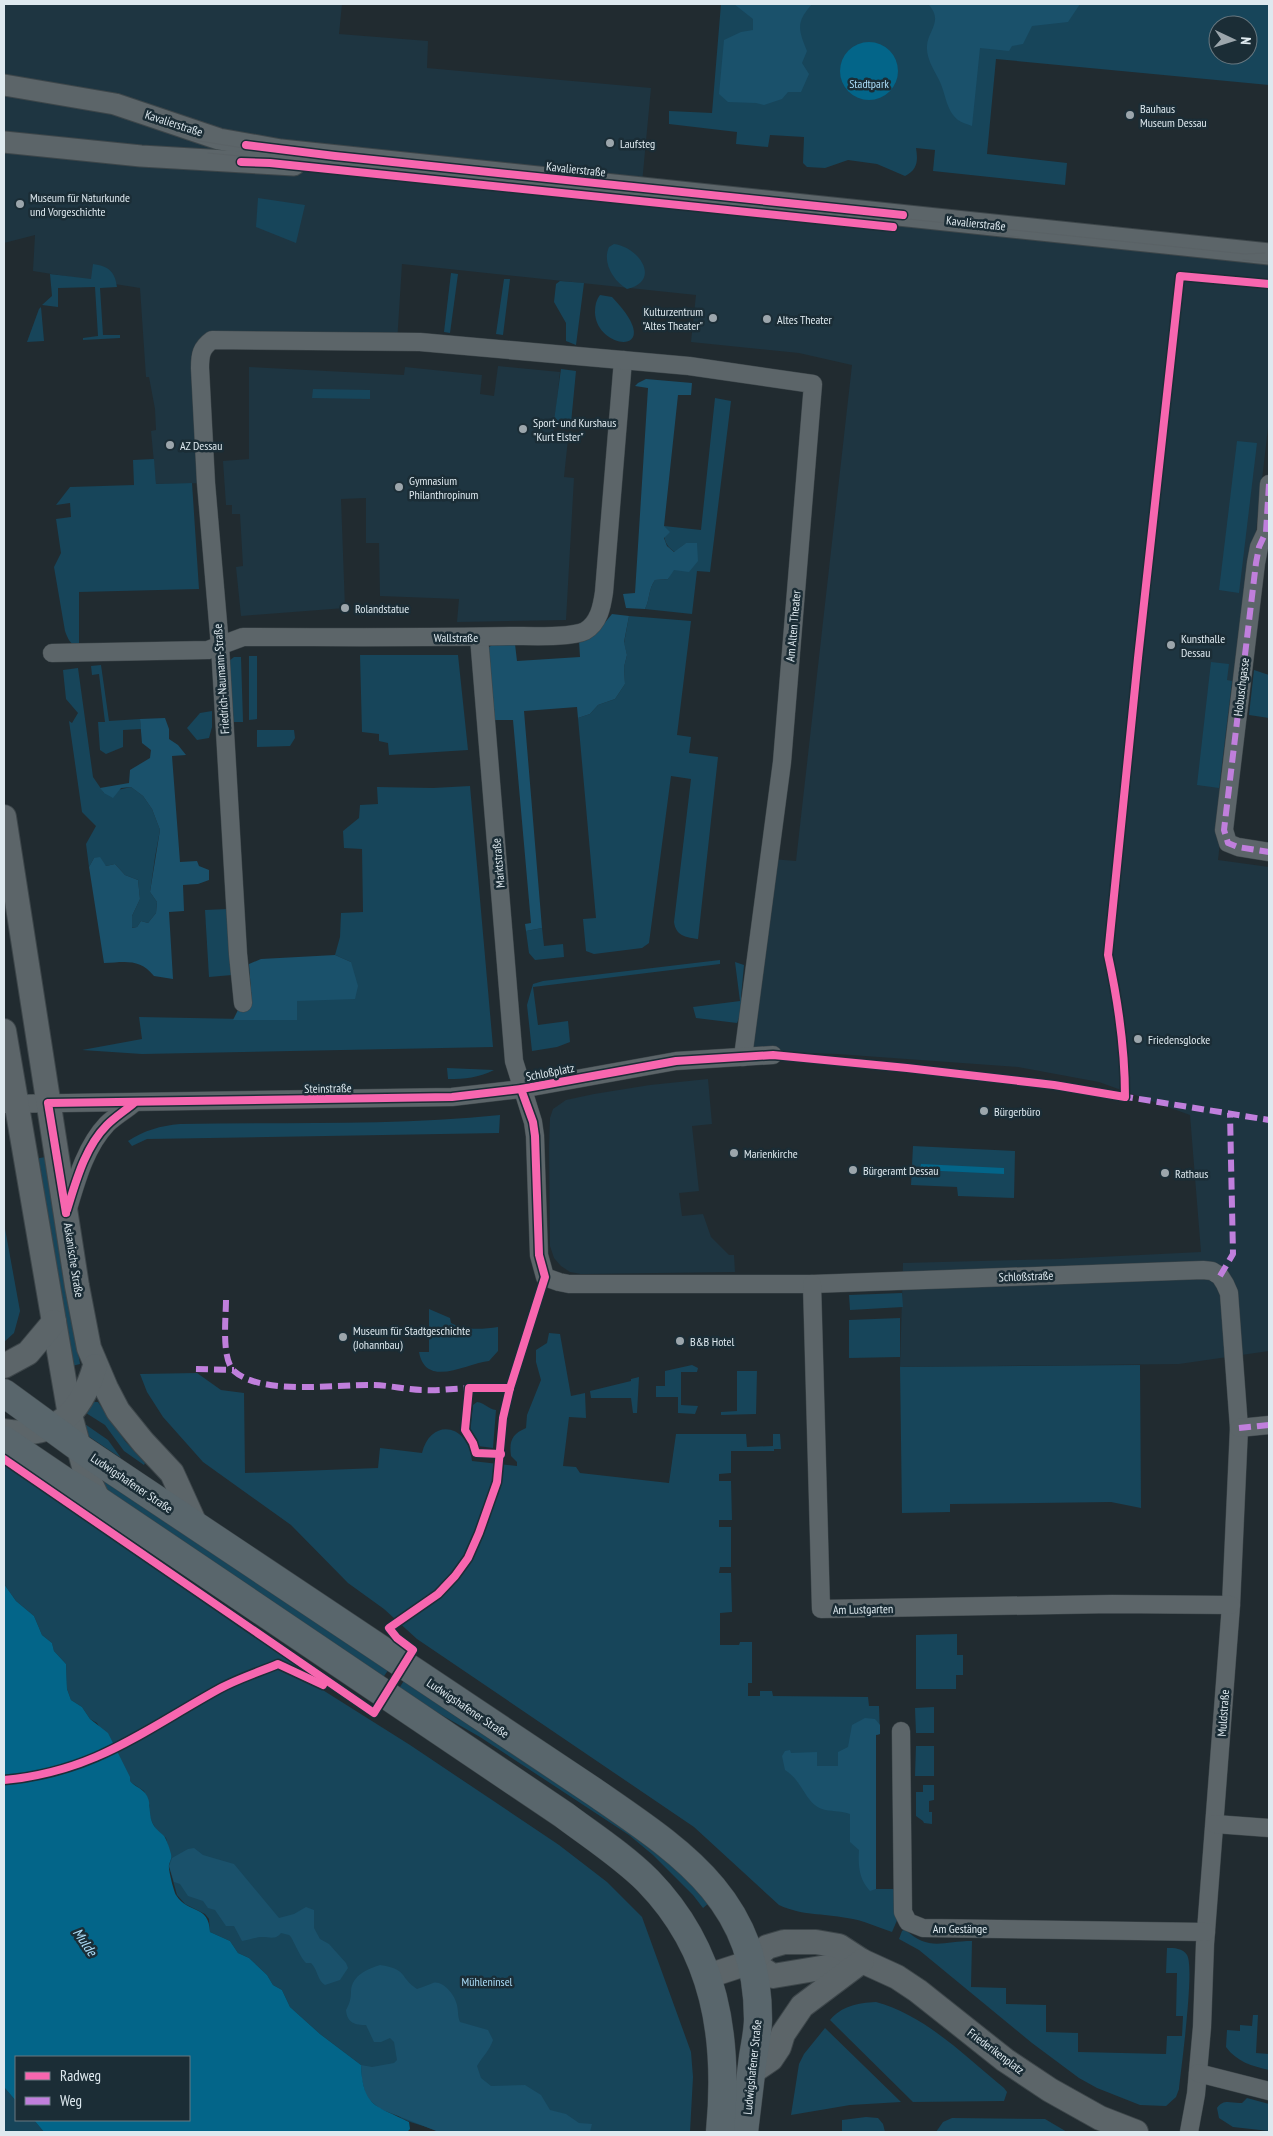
<svg xmlns="http://www.w3.org/2000/svg" width="1273" height="2136" font-family="'PT Sans Narrow',sans-serif">
<style>
.built{fill:#1e3541}
.green{fill:#17455a;fill-rule:evenodd}
.forest{fill:#1a516b}
.water{fill:#036589}
.lines{fill:none;stroke-linecap:round;stroke-linejoin:round}
.minor-casing{stroke:#3d464a;stroke-width:19}
.tertiary-casing{stroke:#3d464a;stroke-width:23}
.secondary-casing{stroke:#3d464a;stroke-width:26}
.primary-casing{stroke:#3d464a;stroke-width:29}
.minor{stroke:#5c6569;stroke-width:18}
.tertiary{stroke:#5c6569;stroke-width:21}
.secondary{stroke:#5c6569;stroke-width:24}
.primary{stroke:#59666c;stroke-width:28}
.tram{stroke:#5a6266;stroke-width:1}
.quiet{stroke:#c07fdc;stroke-width:6;stroke-dasharray:12 6;stroke-linecap:butt}
.cycleway-casing{stroke:#1b2d36;stroke-width:11}
.cycleway{stroke:#f766af;stroke-width:8}
.poi-dot{fill:#9ca6ac;stroke:#1b2d36;stroke-width:2}
.labels{text-anchor:middle;dominant-baseline:central;stroke-width:5;stroke-linejoin:round;paint-order:stroke}
.park-label{font-size:12px;fill:#aadbf6;stroke:#1b2d36}
.poi-label{font-size:12px;fill:#dee9ef;stroke:#1b2d36;text-anchor:start}
.street-label{font-size:12px;fill:#dee9ef;stroke:#1b2d36}
.water-label{font-size:14px;font-style:italic;fill:#afe0fb;stroke:#1b2d36}
</style>
<rect width="100%" height="100%" fill="#212b30"/>
<g class="built">
<polygon points="4,4 342,4 339,34 428,41 427,68 651,88 641,194 1269,258 1269,419 1218,860 1269,867 1269,1351 1179,1364 900,1367 903,1263 1059,1259 1201,1252 1190,1115 1099,1082 1018,1067 837,1054 746,1051 772,859 796,861 852,365 799,353 691,342 696,295 402,264 397,343 204,346 206,483 156,484 151,431 156,430 155,409 149,377 146,377 140,288 33,271 35,235 4,243"/>
<polygon points="498,366 560,372 553,437 568,439 564,477 574,478 566,620 457,622 459,599 380,596 379,543 366,543 366,498 341,499 345,608 241,616 236,567 243,566 240,514 232,514 232,505 226,505 223,461 249,459 249,367 404,375 405,367 482,375 480,394 494,396"/>
<polygon points="708,1079 712,1124 692,1126 699,1191 679,1193 682,1216 703,1214 711,1237 729,1255 734,1255 735,1272 581,1274 570,1272 561,1266 554,1258 550,1246 549,1147 550,1118 553,1109 566,1100 594,1094 650,1085"/>
</g>
<g class="green">
<path d="M721 4H1269V85L996 59 987 154 1067 163 1065 185 933 171 935 150 916 148C918 160 918 170 905 176L877 164 848 160 825 168 807 167 803 163 804 137 770 135 768 147 736 144 737 132 669 124V111L712 113ZM1218 25H1248V55H1218Z"/>
<polygon points="258,198 305,205 296,243 256,227"/>
<path d="M614 244C639 247 662 281 627 289 613 281 602 262 609 247Z"/>
<path d="M93 264C108 266 115 271 117 287L100 288 103 335H120V338L83 340V338L98 336 95 287 58 288V307L42 305 52 296 50 274 91 279Z"/>
<polygon points="451,273 458,274 450,333 444,332"/>
<polygon points="504,279 510,279 503,335 496,334"/>
<polygon points="560,281 584,283 576,345 566,341 566,323 554,302 556,284"/>
<path d="M600 295 612 297C669 356 597 352 595 313 595 306 596 300 600 295Z"/>
<polygon points="41,307 44,341 27,342 39,309"/>
<polygon points="561,369 576,371 571,423 554,421"/>
<polygon points="313,389 370,390 370,399 312,398"/>
<path d="M715 398 731 401 710 572 697 571 692 614 645 609C650 599 648 590 655 580L668 579 686 543 675 552C664 545 664 538 664 526L701 530Z"/>
<polygon points="1237,441 1257,443 1239,593 1219,590"/>
<path d="M154 459 156 484 192 483 199 589 79 592V646C70 645 68 639 65 631L54 567 61 553 56 519 71 517 70 503 56 505 70 487 134 485 133 460Z"/>
<path d="M629 616 691 621 677 735 691 737 689 753 718 757 698 939C685 937 676 936 674 922L691 779 671 776 649 943 642 948 594 954 586 951 583 919 596 918 578 718 590 714 598 705 615 699 625 684 624 667 627 655 624 643Z"/>
<polygon points="360,655 458,655 468,750 389,755 388,743 379,741 379,734 362,732"/>
<polygon points="249,656 257,656 257,719 249,720"/>
<polygon points="234,657 241,657 243,722 231,722 229,661"/>
<polygon points="1211,662 1229,664 1227,680 1232,681 1219,788 1197,785"/>
<polygon points="101,665 109,721 140,719 141,729 123,730 123,747 106,754 100,750 98,722 105,722 99,674 92,675 91,666"/>
<polygon points="78,668 93,777 104,793 131,787 143,796 152,809 160,830 155,857 150,892 157,902 156,913 148,923 141,921 137,927 131,928 132,916 140,899 138,880 125,875 115,864 106,866 94,858 89,867 86,844 96,826 82,812 69,721 72,723 78,713 66,699 63,670"/>
<polygon points="1254,670 1269,675 1269,718 1249,715"/>
<polygon points="212,711 212,727 209,738 197,740 187,728 200,713"/>
<polygon points="257,730 294,730 295,738 290,746 257,747"/>
<polygon points="470,786 493,1047 142,1054 82,1050 142,1039 139,1017 296,1020 297,1001 351,962 335,955 340,937 341,913 363,912 362,849 344,848 343,831 359,818 360,805 378,804 377,787 433,788"/>
<polygon points="228,909 232,975 209,977 205,910"/>
<polygon points="542,928 544,946 563,944 564,957 535,960 529,953 526,931"/>
<polygon points="720,960 720,964 533,987 538,1025 568,1021 570,1042 557,1047 532,1051 527,1005 533,984 543,981"/>
<polygon points="735,962 744,965 741,997 745,1003 737,1023 696,1018 693,1007 740,1001"/>
<path d="M447 1068 494 1070C478 1078 465 1079 448 1079Z"/>
<path d="M500 1115 499 1133 147 1139 132 1146 128 1141C145 1130 160 1126 180 1124 287 1122 395 1126 500 1115Z"/>
<polygon points="913,1146 1015,1151 1014,1198 958,1196 957,1187 911,1185"/>
<polygon points="46,1157 80,1364 68,1367 33,1159"/>
<polygon points="4,1223 20,1311 14,1333 4,1342"/>
<polygon points="902,1293 903,1307 850,1310 849,1295"/>
<path d="M429 1309 450 1318 451 1323C465 1331 483 1329 498 1327V1351L489 1361C469 1362 426 1390 419 1352H429Z"/>
<polygon points="900,1318 900,1357 849,1358 849,1320"/>
<path d="M549 1333 560 1334 571 1396 585 1393 586 1418 569 1417 563 1466 576 1467 580 1473 669 1483 676 1434H746L747 1447 773 1446V1434H780L781 1449H774V1451H731V1473L719 1474V1481H731L732 1520H719V1527H731V1567H720L719 1573H731L732 1612 720 1613V1645H739L740 1642H752V1683H748V1696H760V1691H772L773 1696 868 1697 869 1706H879L880 1734 876 1735V1889H895L898 1918 892 1932C877 1927 863 1920 847 1918 822 1913 803 1916 779 1905L694 1827 417 1639 384 1609 348 1583 291 1525 203 1462 163 1417 147 1392 140 1374 197 1373 221 1390 244 1393 245 1473 378 1468 380 1448 422 1453C431 1417 469 1424 472 1461L517 1466V1462L511 1456C509 1441 512 1434 526 1428L527 1415 541 1380 536 1362V1350L547 1343Z"/>
<polygon points="692,1365 698,1368 697,1372 681,1372 681,1405 698,1406 695,1414 678,1413 678,1397 656,1397 656,1386 665,1386 665,1371"/>
<polygon points="1140,1365 1141,1508 1111,1502 950,1504 950,1512 902,1513 900,1367"/>
<polygon points="737,1371 757,1371 756,1414 721,1415 721,1412 737,1411"/>
<polygon points="639,1377 637,1413 633,1413 631,1398 591,1398 590,1391 631,1381 631,1379"/>
<polygon points="94,1402 98,1402 125,1441 145,1463 144,1465 124,1451 105,1425 86,1413"/>
<path d="M477 1402C485 1403 488 1409 496 1410L493 1448 478 1446 477 1439 470 1430 473 1405Z"/>
<polygon points="82,1422 108,1440 121,1458 88,1436"/>
<path d="M4 1465 301 1665 310 1682 410 1745 559 1845 607 1882 642 1917 691 2052 693 2077 690 2132H439C427 2126 413 2124 401 2118L362 2080 361 2065 320 2034 290 2007 282 1990 273 1985 267 1975 249 1958 238 1953 230 1941 210 1932 209 1919 205 1914 185 1904 177 1895 169 1866 171 1858 166 1838 157 1831 153 1824 149 1815 150 1806 144 1791 129 1781 97 1723 90 1719 82 1707 71 1700 67 1689 66 1664 54 1651 52 1643 42 1635 34 1616 16 1601 4 1584Z"/>
<polygon points="101,1477 389,1669 382,1679 109,1497 98,1481"/>
<polygon points="957,1634 957,1655 963,1655 963,1675 956,1675 956,1689 916,1689 916,1635"/>
<polygon points="405,1679 633,1831 684,1874 709,1903 703,1908 693,1895 653,1855 629,1835 480,1737 398,1690"/>
<polygon points="934,1707 934,1733 916,1733 915,1708"/>
<polygon points="916,1746 934,1746 934,1776 915,1776"/>
<polygon points="923,1785 934,1785 934,1800 929,1801 929,1812 932,1812 932,1824 924,1823 923,1821 916,1816 916,1792 923,1792"/>
<path d="M905 1929C928 1952 943 1941 972 1941L971 1987 1006 1988V2004L1046 2005V2032L1078 2033V2052L1166 2054 1167 2036H1182L1183 2016H1176L1177 1973H1166L1167 1948C1174 1948 1183 1948 1187 1955 1195 1967 1181 2069 1179 2089L1176 2097 1166 2106 1140 2105 1097 2088 1079 2078 1032 2043 919 1950 899 1939 902 1931Z"/>
<path d="M876 2002C925 2015 966 2057 1004 2088L1007 2092 1004 2101 913 2102 830 2020C842 2006 857 2003 876 2002Z"/>
<path d="M1253 2015H1258L1256 2053 1269 2054V2070C1252 2066 1237 2062 1226 2047L1227 2030 1240 2031V2025L1252 2026Z"/>
<polygon points="825,2028 901,2102 850,2105 791,2115 799,2064 804,2054"/>
<polygon points="4,2087 16,2101 16,2120 34,2120 44,2132 4,2132"/>
<path d="M1247 2098 1269 2104V2131L1233 2127 1219 2118 1217 2108C1224 2098 1232 2104 1242 2103Z"/>
<polygon points="866,2117 878,2118 883,2124 885,2132 842,2132 842,2120"/>
<polygon points="952,2118 1045,2119 1067,2132 936,2132 943,2122"/>
</g>
<g class="forest">
<path d="M734 4H812C796 22 798 29 807 51L802 63 809 74 801 92H788L782 99 764 105 756 103 728 102 719 94 724 40 741 32 753 30V19Z"/>
<path d="M928 4H1080L1068 22 1032 26 1023 44 1012 46 1009 51 980 48 972 126C968 124 962 123 958 120 946 110 946 95 940 82 935 71 926 59 927 46 928 30 944 21 928 4Z"/>
<path d="M646 379 692 383 691 395H678L664 526 670 532 664 538 667 546 674 552 686 543H697L698 561 689 572 674 570 668 579 655 580C648 590 650 599 645 609L626 608 623 594 635 593 648 388 635 386 638 383Z"/>
<polygon points="612,614 629,616 624,642 627,655 624,667 625,684 615,699 598,705 590,714 578,718 577,707 524,711 542,928 526,931 525,924 531,923 513,720 494,720 488,648 492,645 515,644 517,661 580,657 579,640 598,631"/>
<path d="M165 718 169 729V739L178 745 186 755 172 756 180 862 197 861 199 866 209 870V880L198 884 183 885 184 911 169 912 173 979 154 976C140 958 125 962 104 963L89 867 94 858 100 857 106 866 115 864 125 875 138 880 140 899 132 916V928L137 927 141 921 148 923 156 913 157 902 150 892 160 830 152 809 143 796 131 787 121 788 113 798 104 793 100 788 129 783 130 770 150 758 151 750 142 743 140 719Z"/>
<polygon points="335,955 351,962 358,986 355,999 297,1001 297,1020 233,1020 238,1010 252,1005 249,964 261,959"/>
<path d="M865 1718 875 1719 880 1725V1734L876 1735V1889L870 1891C859 1879 858 1866 859 1850L850 1842V1814C839 1810 831 1812 822 1809 805 1803 803 1781 785 1770L782 1756 785 1751 790 1750 791 1753 817 1752V1766H838V1752L848 1747 852 1725Z"/>
<path d="M194 1848 203 1855 234 1864 279 1918 294 1914 306 1907 314 1910V1928L320 1939 329 1944 346 1963 348 1968 340 1980 325 1985C317 1980 318 1970 311 1963H306C299 1956 292 1936 289 1935 286 1934 284 1934 281 1933 276 1940 270 1937 262 1937 256 1937 249 1940 242 1941L234 1926H226L215 1910 208 1908 203 1901 188 1896 180 1884 174 1882 169 1866 172 1858 188 1849Z"/>
<path d="M380 1965C408 1969 399 1977 417 1989 423 1987 428 1985 433 1983 442 1980 454 1994 456 2002 459 2010 457 2015 460 2022L488 2030 493 2040C490 2050 482 2057 477 2066L481 2078 491 2086 525 2085 541 2095 550 2110 566 2114 579 2123 592 2124 590 2132H439L380 2109 366 2097 362 2080 361 2065 372 2067 394 2063 397 2060 394 2042 390 2038 381 2042H374L366 2025C355 2025 347 2023 346 2010 350 2003 351 1998 351 1991 352 1975 368 1969 380 1965Z"/>
</g>
<g class="water">
<circle cx="869" cy="71" r="29"/>
<polygon points="921,1164 1004,1168 1004,1174 920,1170"/>
<path d="M4 1584 16 1601 34 1616 42 1635 52 1643 54 1651 66 1664 67 1689 71 1700 82 1707 90 1719 108 1733 130 1777V1781C134 1786 141 1788 145 1793 152 1801 148 1812 152 1822 155 1829 159 1831 164 1836 167 1840 170 1850 171 1854 172 1859 170 1861 169 1865 168 1869 174 1892 176 1895 189 1915 209 1904 210 1932L230 1941 238 1953 249 1958 267 1975 273 1985 282 1990 290 2007 320 2034 361 2065C363 2108 376 2105 409 2122L410 2129 407 2132H44L34 2120H189V2057H16V2101L4 2087Z"/>
</g>
<g class="lines">
<defs>
<g id="minor">
<polyline points="1269,484 1266,532 1259,547 1256,563 1224,830 1228,843 1238,847 1269,852"/>
<polyline points="479,637 514,1061 533,1122 535,1136 539,1255 545,1277 559,1282 569,1284 812,1284 1203,1270 1212,1271 1220,1276 1225,1284 1229,1293 1239,1428 1231,1605 1205,1944 1202,2027 1196,2094 1189,2132"/>
<path d="M52 653 208 650 243 637C333 637 423 638 513 636 530 636 571 638 585 631 599 623 602 606 604 592L623 360"/>
<path d="M243 1003 238 954 220 646 206 483 200 368C200 355 201 348 212 340L420 342 689 366 813 384 782 762 743 1057"/>
<polyline points="4,1104 452,1097 521,1089 676,1061 773,1055"/>
<path d="M67 1212C76 1182 85 1147 107 1124 115 1116 126 1110 134 1103"/>
<polyline points="812,1284 821,1609 1112,1604 1231,1605"/>
<polyline points="1239,1428 1269,1425"/>
<polyline points="901,1731 903,1912 908,1922 923,1928 1206,1932"/>
<polyline points="1215,1824 1269,1828"/>
<polyline points="1198,2073 1269,2091"/>
</g>
<g id="tertiary">
<polyline points="4,85 115,104 219,139 281,150 1269,254"/>
<polyline points="4,142 141,156 294,165"/>
</g>
<g id="secondary">
<polyline points="4,817 77,1286 89,1348 106,1388 118,1411 143,1442 172,1473 196,1526"/>
<polyline points="4,1031 70,1415 86,1474 99,1501"/>
<polyline points="4,1366 28,1353 54,1322"/>
<path d="M4 1431C55 1439 81 1414 95 1366"/>
<polyline points="751,1962 773,1976 857,1962"/>
<polyline points="708,1976 751,1962 767,1947 784,1942 816,1942 839,1946 862,1961 897,1977 918,1991 1005,2060 1050,2090 1100,2118 1136,2132"/>
<polyline points="752,2072 771,2059 779,2047 783,2034 802,2006 862,1961"/>
</g>
<g id="primary">
<path d="M4 1393 78 1447 593 1791C681 1852 758 1899 758 2019 758 2031 755 2044 753 2057 750 2082 747 2107 744 2132"/>
<path d="M4 1440 63 1480 99 1501 564 1815C592 1836 623 1856 648 1881 716 1951 729 2038 720 2132"/>
</g>
</defs>
<use href="#minor" class="minor-casing"/>
<use href="#tertiary" class="tertiary-casing"/>
<use href="#secondary" class="secondary-casing"/>
<use href="#primary" class="primary-casing"/>
<use href="#minor" class="minor"/>
<use href="#tertiary" class="tertiary"/>
<use href="#secondary" class="secondary"/>
<use href="#primary" class="primary"/>
<g class="tram">
<polyline points="193,140 281,154 1245,254 1265,253"/>
<polyline points="208,153 270,159"/>
<polyline points="979,233 1019,237"/>
<polyline points="1243,260 1269,262"/>
</g>
<g class="quiet">
<polyline points="1269,484 1266,532 1259,547 1256,563 1224,830 1228,843 1238,847 1269,852"/>
<polyline points="1121,1096 1269,1120"/>
<polyline points="1220,1276 1233,1254 1230,1113"/>
<path d="M226 1300C226 1317 221 1359 234 1371 262 1396 336 1384 372 1385 389 1385 407 1390 424 1390 441 1391 457 1388 473 1388"/>
<polyline points="196,1369 234,1370"/>
<polyline points="1239,1428 1269,1425"/>
</g>
<defs>
<g id="cycleway">
<polyline points="246,145 335,156 903,215"/>
<polyline points="241,162 270,163 893,227"/>
<path d="M67 1210C76 1181 85 1147 107 1125 115 1117 126 1110 134 1103"/>
<path d="M66 1213 48 1103 452 1097 521 1089 676 1061 773 1055 907 1068 1054 1085 1125 1097C1125 1050 1118 1001 1108 955L1138 658 1180 276 1269 284"/>
<polyline points="501,1454 476,1453 473,1443 465,1430 469,1388 510,1388"/>
<polyline points="4,1459 374,1713 413,1650 397,1638 389,1628 438,1594 455,1576 468,1558 479,1533 497,1482 503,1418 510,1388 545,1277 539,1255 535,1136 533,1122 521,1089"/>
<path d="M4 1780C94 1772 143 1731 219 1689 237 1679 259 1672 278 1664L323 1685"/>
</g>
</defs>
<use href="#cycleway" class="cycleway-casing"/>
<use href="#cycleway" class="cycleway"/>
</g>
<g class="poi-dot">
<circle cx="1130" cy="115" r="5"/>
<circle cx="610" cy="143" r="5"/>
<circle cx="20" cy="204" r="5"/>
<circle cx="713" cy="318" r="5"/>
<circle cx="767" cy="319" r="5"/>
<circle cx="523" cy="429" r="5"/>
<circle cx="170" cy="445" r="5"/>
<circle cx="399" cy="487" r="5"/>
<circle cx="345" cy="608" r="5"/>
<circle cx="1171" cy="645" r="5"/>
<circle cx="1138" cy="1039" r="5"/>
<circle cx="984" cy="1111" r="5"/>
<circle cx="734" cy="1153" r="5"/>
<circle cx="853" cy="1170" r="5"/>
<circle cx="1165" cy="1173" r="5"/>
<circle cx="343" cy="1337" r="5"/>
<circle cx="680" cy="1341" r="5"/>
</g>
<g class="labels">
<g class="park-label">
<text x="869" y="83">Stadtpark</text>
<text x="487" y="1981">Mühleninsel</text>
</g>
<g class="poi-label">
<text x="1140" y="108">Bauhaus<tspan x="1140" dy="14">Museum Dessau</tspan></text>
<text x="620" y="143">Laufsteg</text>
<text x="30" y="197">Museum für Naturkunde<tspan x="30" dy="14">und Vorgeschichte</tspan></text>
<text x="703" y="311" text-anchor="end">Kulturzentrum<tspan x="703" dy="14">"Altes Theater"</tspan></text>
<text x="777" y="319">Altes Theater</text>
<text x="533" y="422">Sport- und Kurshaus<tspan x="533" dy="14">"Kurt Elster"</tspan></text>
<text x="180" y="445">AZ Dessau</text>
<text x="409" y="480">Gymnasium<tspan x="409" dy="14">Philanthropinum</tspan></text>
<text x="355" y="608">Rolandstatue</text>
<text x="1181" y="638">Kunsthalle<tspan x="1181" dy="14">Dessau</tspan></text>
<text x="1148" y="1039">Friedensglocke</text>
<text x="994" y="1111">Bürgerbüro</text>
<text x="744" y="1153">Marienkirche</text>
<text x="863" y="1170">Bürgeramt Dessau</text>
<text x="1175" y="1173">Rathaus</text>
<text x="353" y="1330">Museum für Stadtgeschichte<tspan x="353" dy="14">(Johannbau)</tspan></text>
<text x="690" y="1341">B&amp;B Hotel</text>
</g>
<g class="street-label">
<text transform="translate(174 123) rotate(18)">Kavalierstraße</text>
<text transform="translate(576 169) rotate(6)">Kavalierstraße</text>
<text transform="translate(976 223) rotate(6)">Kavalierstraße</text>
<text transform="translate(793 626) rotate(-85)">Am Alten Theater</text>
<text x="456" y="637">Wallstraße</text>
<text transform="translate(221 679) rotate(-94)">Friedrich-Naumann-Straße</text>
<text transform="translate(1241 687) rotate(-83)">Hobuschgasse</text>
<text transform="translate(498 863) rotate(-95)">Marktstraße</text>
<text transform="translate(550 1072) rotate(-11)">Schloßplatz</text>
<text transform="translate(328 1088) rotate(-1)">Steinstraße</text>
<text transform="translate(74 1260) rotate(81)">Askanische Straße</text>
<text transform="translate(1026 1276) rotate(-2)">Schloßstraße</text>
<text transform="translate(132 1483) rotate(34)">Ludwigshafener Straße</text>
<text transform="translate(863 1609) rotate(-1)">Am Lustgarten</text>
<text transform="translate(468 1708) rotate(34)">Ludwigshafener Straße</text>
<text transform="translate(1223 1713) rotate(-86)">Muldstraße</text>
<text x="960" y="1928">Am Gestänge</text>
<text transform="translate(996 2051) rotate(37)">Friederikenplatz</text>
<text transform="translate(752 2067) rotate(-84)">Ludwigshafener Straße</text>
</g>
<g class="water-label">
<text transform="translate(85 1942) rotate(55)">Mulde</text>
</g>
</g>
<rect width="1273" height="2136" fill="none" stroke="#dee9ef" stroke-width="10"/>
<rect x="15" y="2056" width="175" height="65" fill="#1b2d36" stroke="#697880"/>
<rect x="25" y="2072" width="25" height="8" fill="#f766af" stroke="#697880"/>
<text x="60" y="2081" font-size="15" fill="#dee9ef">Radweg</text>
<rect x="25" y="2097" width="25" height="8" fill="#c07fdc" stroke="#697880"/>
<text x="60" y="2106" font-size="15" fill="#dee9ef">Weg</text>
<g transform="translate(1233 40) rotate(94)"><circle r="24" fill="#1b2d36" stroke="#697880"/>
<path d="M0-4L9 19L0 12L-9 19Z" fill="#9ca6ac"/>
<text y="-8" font-size="14" font-weight="bold" text-anchor="middle" fill="#dee9ef">N</text>
</g>
</svg>
